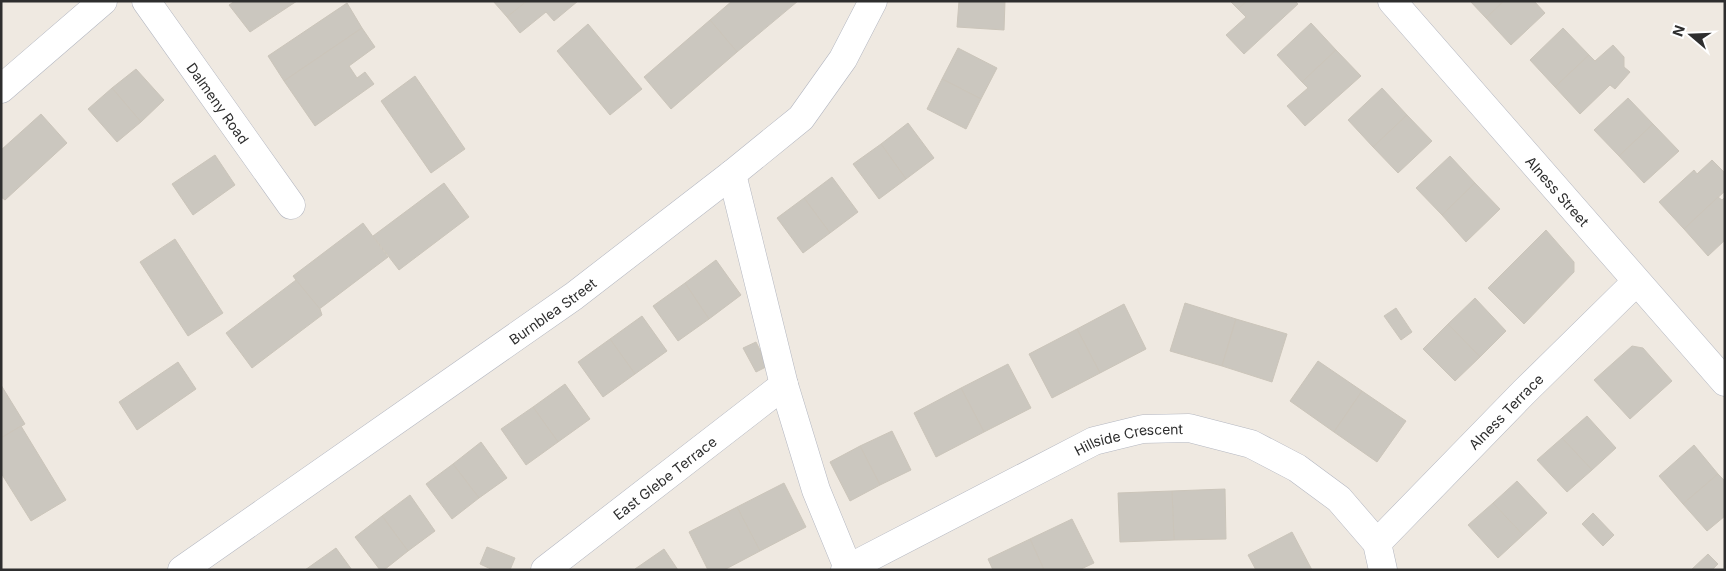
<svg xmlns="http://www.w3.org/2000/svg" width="1726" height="571" font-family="Inter,sans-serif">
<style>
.building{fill:#cbc7bf;stroke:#cbc5ba}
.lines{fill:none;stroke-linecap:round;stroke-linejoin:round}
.street-casing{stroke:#b4b7c1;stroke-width:29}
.street{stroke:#fff;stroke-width:28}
.labels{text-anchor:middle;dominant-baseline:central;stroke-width:4;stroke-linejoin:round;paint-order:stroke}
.street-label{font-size:14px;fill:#2e2e2e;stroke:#fff}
</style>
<rect width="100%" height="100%" fill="#efe9e1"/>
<g class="building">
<polygon points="235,1 297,1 250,32 229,5"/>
<polygon points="493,1 527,1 507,17"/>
<polygon points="527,1 578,1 554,21 546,12 520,33 507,17"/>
<polygon points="732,1 798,1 737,52 710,20"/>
<polygon points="959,1 1005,1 1004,30 957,27"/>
<polygon points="1230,1 1247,1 1238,9"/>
<polygon points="1247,1 1295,1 1298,4 1244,54 1226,35 1246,17 1238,9"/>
<polygon points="1470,1 1504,1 1486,18"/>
<polygon points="1504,1 1534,1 1545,13 1511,45 1486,18"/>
<polygon points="347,3 362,28 284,81 268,56"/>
<polygon points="710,20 737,52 671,109 644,77"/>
<polygon points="1311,23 1336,50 1302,82 1277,55"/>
<polygon points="588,24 642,89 610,115 557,51"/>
<polygon points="362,28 375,47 349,66 357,78 365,72 374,84 315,126 284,81"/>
<polygon points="1563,28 1589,55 1555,87 1530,60"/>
<polygon points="1613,45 1624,57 1624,67 1630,72 1615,89 1610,85 1580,114 1555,87 1589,55 1595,61"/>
<polygon points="958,48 997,68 981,99 942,79"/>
<polygon points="1336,50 1361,76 1305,126 1287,106 1308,88 1302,82"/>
<polygon points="136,69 164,100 141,122 112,88"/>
<polygon points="415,76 465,149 431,173 381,101"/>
<polygon points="942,79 981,99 966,129 927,109"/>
<polygon points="112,88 141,122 117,142 88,109"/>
<polygon points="1382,88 1407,115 1373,147 1348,120"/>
<polygon points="1628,98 1653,124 1619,156 1594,130"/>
<polygon points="41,114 67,143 5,200 1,197 1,150"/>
<polygon points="1407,115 1432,141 1398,173 1373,147"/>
<polygon points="908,123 934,158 906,179 881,144"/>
<polygon points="1653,124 1679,151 1644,183 1619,156"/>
<polygon points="881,144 906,179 879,199 853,164"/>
<polygon points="215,155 235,185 193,215 172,184"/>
<polygon points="1450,156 1475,183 1442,215 1416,188"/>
<polygon points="1712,160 1725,173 1725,191 1684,229 1659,202 1694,170 1697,174"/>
<polygon points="832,177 858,212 830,233 804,198"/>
<polygon points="444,183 469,217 399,270 373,236"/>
<polygon points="1475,183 1500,209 1466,242 1442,215"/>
<polygon points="1718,197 1722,200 1725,197 1725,240 1708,256 1684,229"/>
<polygon points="804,198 830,233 803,253 777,218"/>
<polygon points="363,223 388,257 318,310 293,276"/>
<polygon points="1546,230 1574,262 1574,272 1524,324 1488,288"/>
<polygon points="175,239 223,313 188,336 140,262"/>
<polygon points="716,260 741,295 709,319 685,283"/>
<polygon points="296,280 320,309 322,315 252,368 226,333"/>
<polygon points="685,283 709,319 678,341 653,306"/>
<polygon points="1475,298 1506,331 1480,357 1448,324"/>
<polygon points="1185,303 1236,319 1222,366 1170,351"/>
<polygon points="1124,304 1146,349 1100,373 1077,329"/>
<polygon points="1396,308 1412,332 1401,340 1384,316"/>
<polygon points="642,316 667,351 635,374 610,339"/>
<polygon points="1236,319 1287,334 1272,382 1222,366"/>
<polygon points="1448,324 1480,357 1455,381 1423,349"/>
<polygon points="1077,329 1100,373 1052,398 1029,354"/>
<polygon points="610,339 635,374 603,397 578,362"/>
<polygon points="756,342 768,366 756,372 743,348"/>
<polygon points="1632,346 1643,348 1672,381 1630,419 1594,380"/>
<polygon points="1318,361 1362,391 1334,432 1290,401"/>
<polygon points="178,362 196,389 137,430 119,402"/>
<polygon points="1008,364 1031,408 984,432 961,388"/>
<polygon points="565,384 590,419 558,442 533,407"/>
<polygon points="1,385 25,424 1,438"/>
<polygon points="961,388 984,432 936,457 914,413"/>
<polygon points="1362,391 1406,421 1377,462 1334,432"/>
<polygon points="533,407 558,442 526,465 501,429"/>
<polygon points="1587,416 1616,448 1592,470 1562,438"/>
<polygon points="21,426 66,500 31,521 1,473 1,438"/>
<polygon points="892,431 911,470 880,485 860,446"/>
<polygon points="1562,438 1592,470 1567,492 1537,460"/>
<polygon points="481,442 507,478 479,498 453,464"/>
<polygon points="1694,445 1718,474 1683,504 1659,476"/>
<polygon points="860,446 880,485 850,501 830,462"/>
<polygon points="453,464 479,498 452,519 426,484"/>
<polygon points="1718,474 1725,481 1725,516 1707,531 1683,504"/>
<polygon points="1517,481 1547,513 1523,535 1493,503"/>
<polygon points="784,483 806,527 760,551 737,507"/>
<polygon points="1225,489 1226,539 1174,540 1172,491"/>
<polygon points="1172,491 1174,540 1120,542 1118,493"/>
<polygon points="410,495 435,531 408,551 382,516"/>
<polygon points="1493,503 1523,535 1498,558 1468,525"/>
<polygon points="737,507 760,551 724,570 708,570 689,532"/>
<polygon points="1593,513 1614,535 1603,546 1582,524"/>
<polygon points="382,516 408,551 384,570 380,570 355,537"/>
<polygon points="1072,519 1094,563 1079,570 1044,570 1030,539"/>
<polygon points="1292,532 1312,570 1256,570 1248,555"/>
<polygon points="1030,539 1044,570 993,570 988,559"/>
<polygon points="487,547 515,558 510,570 493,570 480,564"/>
<polygon points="336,548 352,570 305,570"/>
<polygon points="664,549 678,570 636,570 635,569"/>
<polygon points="1708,554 1718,564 1712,570 1691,570"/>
</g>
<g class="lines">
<defs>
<g id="street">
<path id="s1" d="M146 1 291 205"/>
<path id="s2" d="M1392 1 1725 382"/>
<polyline points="1,89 103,1"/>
<polyline points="732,174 784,385 816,490 848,568"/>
<path id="s3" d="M1377 543 1524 392 1636 282"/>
<path id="s4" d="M182 570 574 296 732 174 801 118 843 59 873 1"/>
<path id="s5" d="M545 570 784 385"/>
<path id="s6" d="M845 570 1094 441 1143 429 1189 428 1251 444 1297 468 1339 499 1377 543 1383 570"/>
</g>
</defs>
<use href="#street" class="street-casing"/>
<use href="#street" class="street"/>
</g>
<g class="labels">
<g class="street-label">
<text stroke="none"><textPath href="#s1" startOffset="125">Dalmeny Road</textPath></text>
<text stroke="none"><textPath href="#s2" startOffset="252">Alness Street</textPath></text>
<text stroke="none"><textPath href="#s4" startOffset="452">Burnblea Street</textPath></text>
<text stroke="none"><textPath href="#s3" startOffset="184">Alness Terrace</textPath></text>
<text stroke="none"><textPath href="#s6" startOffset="315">Hillside Crescent</textPath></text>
<text stroke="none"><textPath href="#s5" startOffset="151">East Glebe Terrace</textPath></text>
</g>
</g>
<rect width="1726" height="571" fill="none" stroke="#2e2e2e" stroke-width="5"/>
<g transform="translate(1691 35) rotate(289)" stroke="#ffffff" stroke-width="4" paint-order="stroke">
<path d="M0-4L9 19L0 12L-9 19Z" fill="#2e2e2e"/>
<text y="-8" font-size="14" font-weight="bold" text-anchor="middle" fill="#2e2e2e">N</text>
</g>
</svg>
